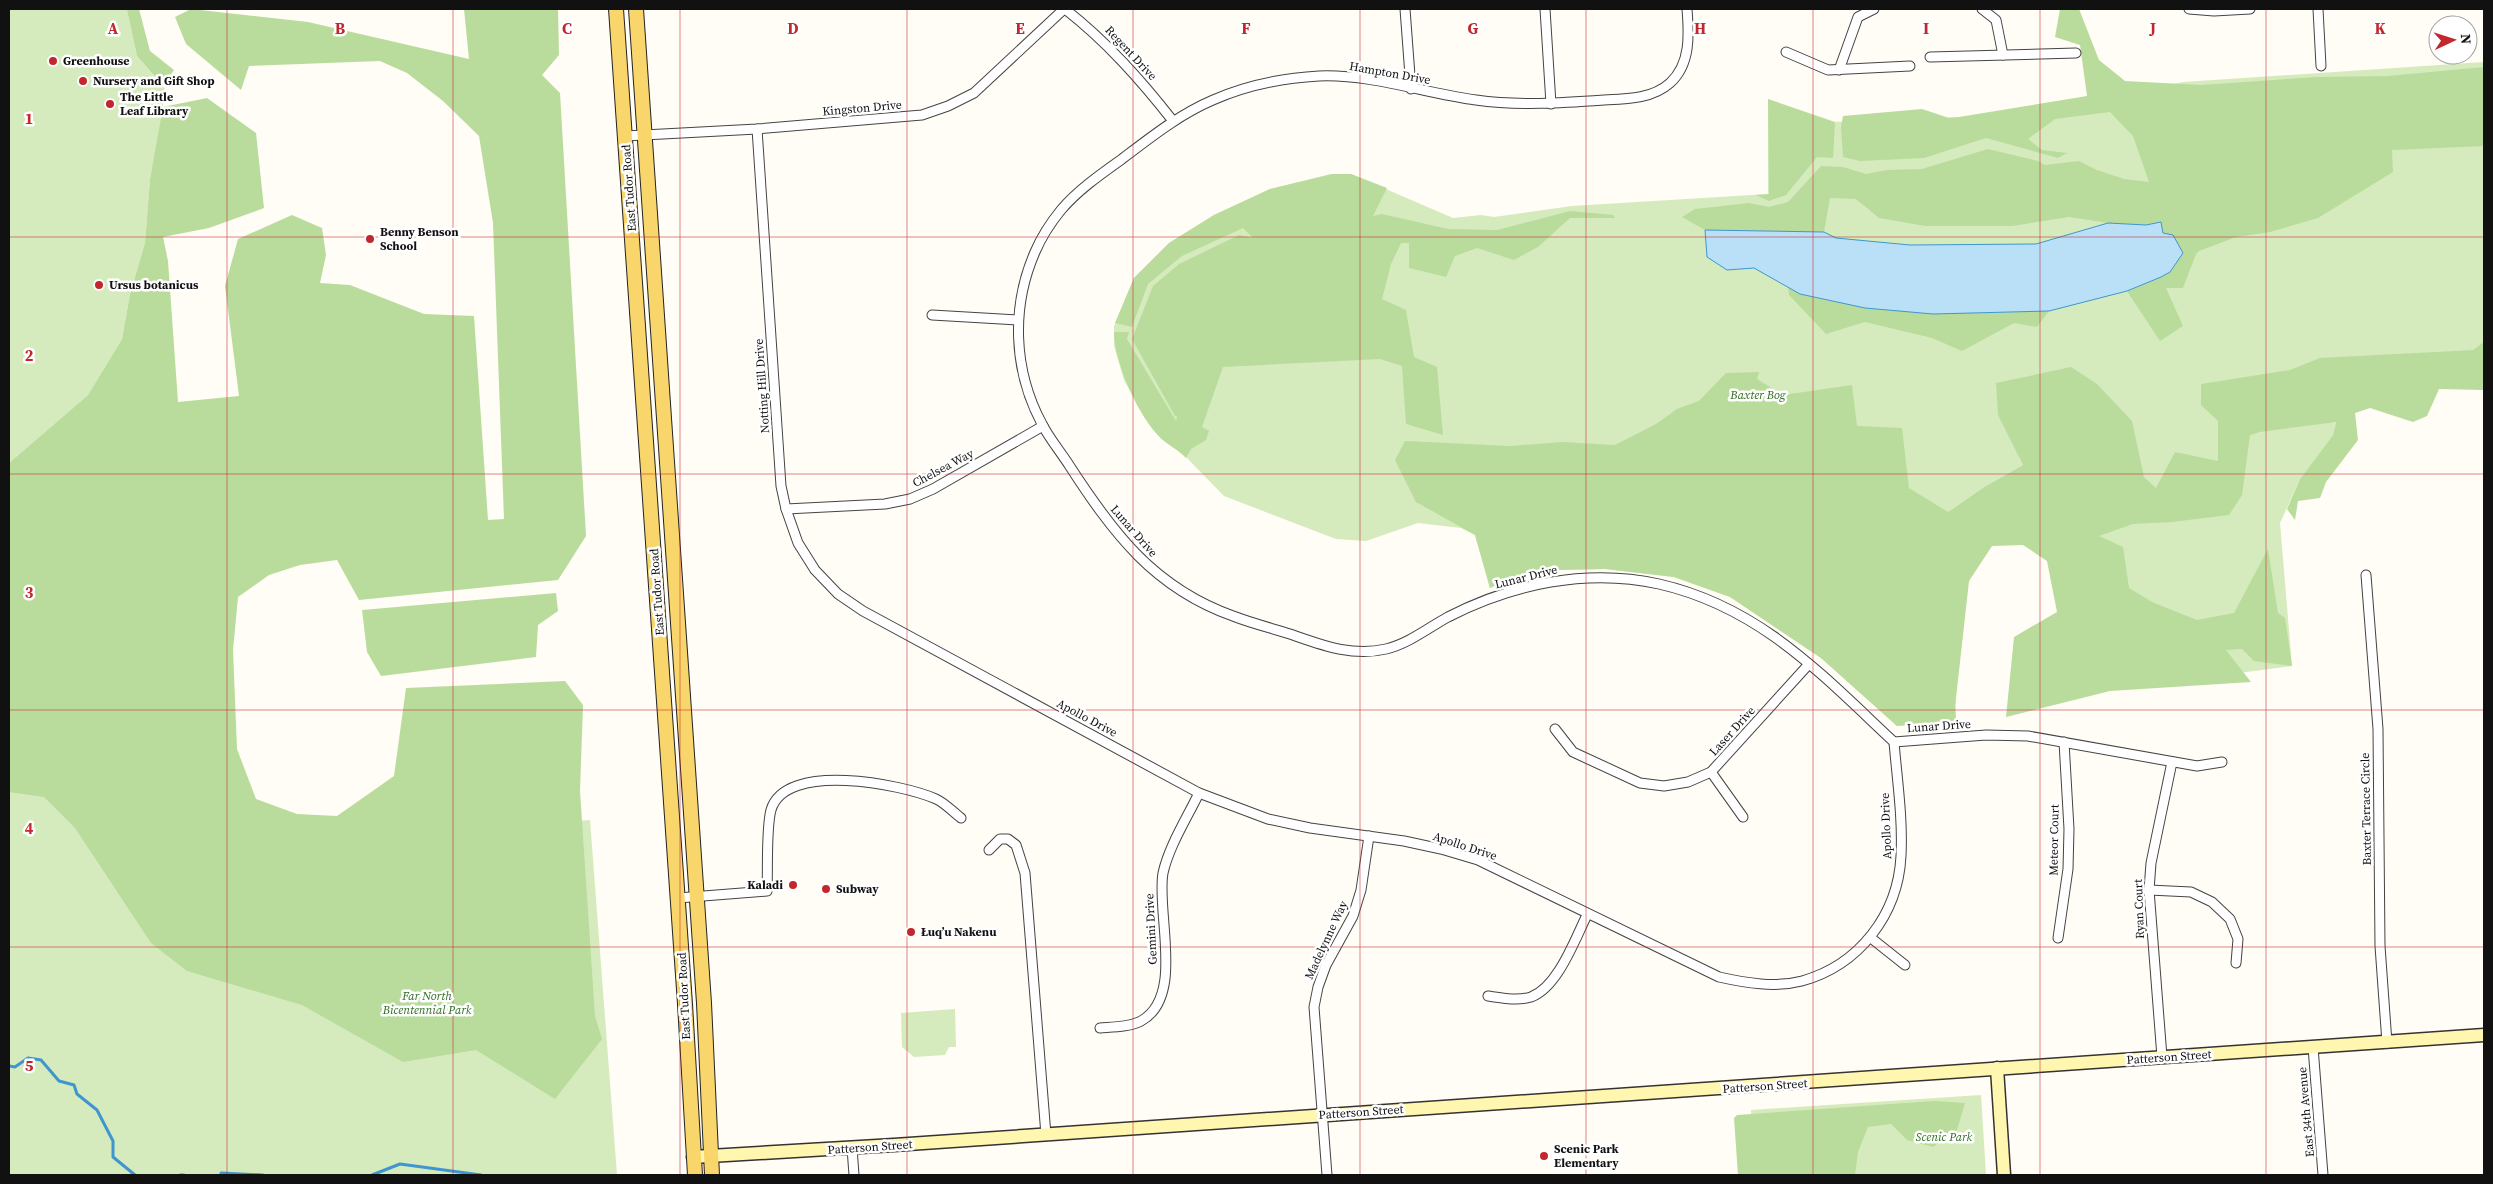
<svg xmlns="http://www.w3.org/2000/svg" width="2493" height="1184" font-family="'Source Serif 4',serif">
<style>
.green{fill:#d5ebbd}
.forest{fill:#b9dc9c}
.water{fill:#b9e0f7;stroke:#3f96cf}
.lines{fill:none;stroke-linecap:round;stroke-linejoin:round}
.stream{stroke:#3f96cf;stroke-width:3}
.street-casing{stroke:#444;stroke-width:11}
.secondary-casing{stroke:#333;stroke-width:15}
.primary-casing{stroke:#222;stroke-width:16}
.street{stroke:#fff;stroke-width:9}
.secondary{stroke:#fff6b0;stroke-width:12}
.primary{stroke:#f9d66b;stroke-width:14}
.grid{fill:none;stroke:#c4262e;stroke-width:1;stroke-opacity:0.55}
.poi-dot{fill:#c4262e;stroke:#fff;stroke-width:2}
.labels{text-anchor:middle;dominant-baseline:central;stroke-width:5;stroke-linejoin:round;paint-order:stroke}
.street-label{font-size:12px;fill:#111;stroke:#fff}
.poi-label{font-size:12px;font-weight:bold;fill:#111;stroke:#fff;text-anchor:start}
.park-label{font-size:12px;font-style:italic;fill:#2f6b1f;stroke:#fff}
.grid-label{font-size:16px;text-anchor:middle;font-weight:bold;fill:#c4262e;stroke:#fff;stroke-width:5;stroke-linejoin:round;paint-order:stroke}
</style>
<rect width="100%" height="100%" fill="#fffdf5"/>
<g class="green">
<polygon points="9,9 127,10 137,56 165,89 161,124 150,179 145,243 130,294 122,339 88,395 9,463"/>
<polygon points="2484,62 2484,387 2420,390 2273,430 2336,421 2333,435 2300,479 2280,523 2292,666 2224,675 2078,683 2046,460 2019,457 2023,465 1984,487 1952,509 1956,721 1897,726 1821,658 1730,597 1674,577 1605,569 1559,570 1508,579 1490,588 1475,535 1461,528 1418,523 1366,541 1336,539 1224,496 1181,452 1161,439 1146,419 1124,380 1114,346 1114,326 1134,278 1169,243 1214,215 1270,189 1332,174 1351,174 1453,218 1481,215 1494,217 1572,206 1768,194 1768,99 1831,122 1959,117 2087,105 2110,96 2183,82"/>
<polygon points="9,589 231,842 590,820 617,1175 9,1175"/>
<polygon points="955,1009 956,1047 949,1047 945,1055 914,1057 902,1047 901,1013"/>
<polygon points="1981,1095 1986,1175 1755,1175 1751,1110"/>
</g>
<g class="forest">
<polygon points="130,9 139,9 150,51 174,70 163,86 137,56 127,10"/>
<polygon points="191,9 308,22 469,59 464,9 558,9 559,55 542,75 560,93 586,536 558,580 359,600 337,560 300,565 269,575 238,597 233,650 237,749 256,799 297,814 337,816 394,776 406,688 565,681 583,705 580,791 595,1016 602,1039 555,1099 476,1050 403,1062 302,1005 187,971 151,943 75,828 44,797 9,792 9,463 88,395 122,339 130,294 145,243 150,179 163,107 207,98 256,133 264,208 209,228 163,237 168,261 178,402 239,396 225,286 238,239 292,215 322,228 326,255 320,283 350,285 424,314 474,316 488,520 504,519 493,223 479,136 443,101 407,73 380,61 249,66 241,90 186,44 175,17"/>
<polygon points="2060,9 2079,9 2099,60 2125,81 2201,85 2316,77 2388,76 2484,67 2484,146 2392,150 2393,172 2318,218 2270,232 2236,237 2199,251 2196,254 2183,288 2166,288 2183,326 2160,341 2127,291 2160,277 2163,233 2160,222 2146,225 2108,223 2069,217 2012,226 1925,226 1879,218 1856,199 1830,198 1824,232 1705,230 1682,217 1695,209 1749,203 1769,207 1788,202 1821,166 1843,167 1866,174 1887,170 1922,169 1988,149 2038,161 2045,165 2079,161 2097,170 2124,179 2149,182 2133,136 2110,112 2055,119 2028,139 2042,150 2067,153 2058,158 1986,138 1924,158 1860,161 1843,157 1841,127 1843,116 1922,109 1949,118 1959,117 2087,96 2080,45 2055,37"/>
<polygon points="1768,99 1835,122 1833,158 1817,157 1786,195 1769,201 1756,195 1769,194"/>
<path d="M1332 174H1351L1387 188 1373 216 1382 214 1448 229 1497 230 1570 211 1613 215 1615 218H1570L1538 247 1514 260 1477 248 1455 256 1446 277 1409 268V243H1401L1391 264 1382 299 1406 310 1414 357 1437 367 1443 435 1406 424 1402 366 1380 359 1223 367 1202 427 1209 431 1206 440 1191 449 1186 458C1179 450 1169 446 1162 439 1139 419 1114 362 1114 332H1129L1127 339 1176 421 1177 416H1175L1132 339 1153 286 1179 264 1239 235 1253 238 1243 228 1182 256 1148 284 1132 327 1115 323 1134 278 1169 243 1214 215 1270 189Z"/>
<path d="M1788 287C1803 295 1819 298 1835 301 1906 317 1977 313 2049 311L2037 327 2014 323 1962 351 1932 338 1865 322 1826 334 1789 295Z"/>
<polygon points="2484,342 2484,390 2439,389 2427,416 2413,422 2370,408 2355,413 2358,440 2326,482 2320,498 2298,501 2295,520 2287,509 2300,479 2333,435 2336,422 2260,432 2250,435 2242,495 2229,515 2172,522 2133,524 2099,536 2123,547 2129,588 2152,602 2197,620 2234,613 2268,549 2278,613 2285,618 2292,666 2254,661 2242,649 2226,650 2251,682 2110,691 2006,717 2014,637 2057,612 2047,561 2023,545 1992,546 1969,581 1955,707 1956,721 1897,726 1821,658 1730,597 1674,577 1605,569 1559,570 1508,579 1490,588 1475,535 1416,502 1395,460 1405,441 1510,446 1563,442 1615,445 1656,424 1677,409 1699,401 1726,373 1759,372 1757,379 1783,395 1852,385 1857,426 1902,428 1909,488 1948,512 1984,487 2023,465 1998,415 1996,383 2071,367 2097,384 2132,421 2144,477 2156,488 2175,452 2218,461 2218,421 2201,405 2201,384 2290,370 2320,358 2473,350"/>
<polygon points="556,593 558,611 538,625 536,657 381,676 367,652 362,610"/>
<polygon points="1934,1101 1965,1103 1957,1130 1933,1147 1907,1140 1891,1124 1868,1127 1858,1152 1855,1175 1738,1175 1734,1118 1737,1115"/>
</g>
<polygon class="water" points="2161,222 2163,233 2173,235 2183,253 2170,272 2161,277 2127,291 2049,311 1933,314 1865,308 1800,294 1754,268 1727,270 1707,257 1705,230 1824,232 1836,238 1910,245 2036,244 2108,223 2146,225"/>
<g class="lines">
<g class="stream">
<polyline points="9,1066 15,1067 28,1058 41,1060 59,1081 74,1085 77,1094 97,1110 113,1141 113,1157 135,1175"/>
<polyline points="180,1175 184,1175"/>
<polyline points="221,1175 221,1173 263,1175"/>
<polyline points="372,1175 400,1164 481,1175"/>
</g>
<defs>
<g id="street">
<path d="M1065 9C1107 42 1140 79 1173 121"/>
<polyline points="1405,9 1411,89"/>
<polyline points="1545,9 1551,104"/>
<path d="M1687 9C1689 34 1691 64 1670 83 1652 99 1627 99 1604 100 1562 103 1518 106 1476 100 1424 93 1372 74 1319 76 1283 78 1247 85 1213 100 1180 114 1151 137 1122 159 1101 174 1078 190 1061 210 1052 221 1041 238 1035 252 1011 307 1013 370 1042 424 1049 438 1060 451 1069 465 1113 533 1154 588 1233 616 1251 623 1271 628 1290 634 1322 645 1352 657 1386 649 1408 644 1428 628 1448 617 1512 584 1587 568 1659 584 1760 607 1821 674 1894 742L1986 735 2028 736 2197 766 2222 762"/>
<polyline points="1982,9 1996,20 2003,55"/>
<polyline points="2189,9 2214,11 2250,9"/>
<polyline points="2318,9 2321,66"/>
<polyline points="1786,52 1828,70 1910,66"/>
<polyline points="1930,57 2076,53"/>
<polyline points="1839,70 1858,17 1874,9"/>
<path d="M757 129 781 486 786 509 798 543 815 570 838 594 863 611 1199 793 1268 819 1310 828 1404 841 1441 849 1478 860 1719 977C1746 983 1775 988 1802 981 1859 965 1898 915 1901 856 1903 818 1897 779 1894 742"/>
<polyline points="625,136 757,129 922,115 948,106 974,93 1064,9"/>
<polyline points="932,315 1018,320"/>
<polyline points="786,509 885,504 910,499 933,489 1043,426"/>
<polyline points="2366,575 2378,729 2380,946 2387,1043"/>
<polyline points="1555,729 1573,752 1640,783 1664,786 1688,782 1711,772 1809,664"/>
<polyline points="1711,772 1743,817"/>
<polyline points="989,850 1000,839 1008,839 1016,845 1025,873 1046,1135"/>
<polyline points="2149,890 2191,892 2212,902 2230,919 2238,939 2236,963"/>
<path d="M678 898 767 891C768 870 766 828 771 810 785 761 902 784 936 799 945 803 953 812 961 818"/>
<polyline points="1871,938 1905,965"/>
<polyline points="2058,938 2068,869 2069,829 2064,742"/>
<path d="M1488 996C1502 998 1517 1001 1531 997 1558 987 1575 939 1587 915"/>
<path d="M1100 1028C1113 1027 1130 1027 1141 1021 1185 997 1156 913 1163 873 1169 846 1187 818 1199 793"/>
<polyline points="2313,1047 2323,1175"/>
<polyline points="2162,1057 2149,890 2151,863 2172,762"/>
<polyline points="852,1148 854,1175"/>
<polyline points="1327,1175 1314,1007 1318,987 1326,965 1353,916 1361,890 1369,836"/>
</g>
<g id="secondary">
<polyline points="1997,1068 2004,1175"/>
<polyline points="693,1157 894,1145 2484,1035"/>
</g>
<g id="primary">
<polyline points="616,9 685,1004 695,1175"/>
<polyline points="636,9 704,1003 712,1175"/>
</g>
</defs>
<use href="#street" class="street-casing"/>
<use href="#secondary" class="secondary-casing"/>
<use href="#primary" class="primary-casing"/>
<use href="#street" class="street"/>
<use href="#secondary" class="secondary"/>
<use href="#primary" class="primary"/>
</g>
<path class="grid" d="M227 9V1175M453 9V1175M680 9V1175M907 9V1175M1133 9V1175M1360 9V1175M1586 9V1175M1813 9V1175M2040 9V1175M2266 9V1175M9 237H2484M9 474H2484M9 710H2484M9 947H2484"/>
<g class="poi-dot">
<circle cx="53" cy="61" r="5"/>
<circle cx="83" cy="81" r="5"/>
<circle cx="110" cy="104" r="5"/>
<circle cx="370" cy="239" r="5"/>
<circle cx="99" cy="285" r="5"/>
<circle cx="793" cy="885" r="5"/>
<circle cx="826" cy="889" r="5"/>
<circle cx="911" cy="932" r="5"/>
<circle cx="1544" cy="1156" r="5"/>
</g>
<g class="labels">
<g class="street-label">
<text transform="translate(1131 53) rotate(47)">Regent Drive</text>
<text transform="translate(1390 73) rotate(10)">Hampton Drive</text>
<text transform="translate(862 108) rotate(-5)">Kingston Drive</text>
<text transform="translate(629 188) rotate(-94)">East Tudor Road</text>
<text transform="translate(762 386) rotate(-94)">Notting Hill Drive</text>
<text transform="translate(943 468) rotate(-28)">Chelsea Way</text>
<text transform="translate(1134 531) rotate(49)">Lunar Drive</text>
<text transform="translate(1526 577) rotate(-14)">Lunar Drive</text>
<text transform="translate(657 592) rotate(-94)">East Tudor Road</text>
<text transform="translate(1087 718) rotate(28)">Apollo Drive</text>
<text transform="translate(1939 726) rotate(-4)">Lunar Drive</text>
<text transform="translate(1732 731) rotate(-48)">Laser Drive</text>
<text transform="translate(2366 809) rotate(-91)">Baxter Terrace Circle</text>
<text transform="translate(1886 826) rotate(-92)">Apollo Drive</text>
<text transform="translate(2054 840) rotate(-89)">Meteor Court</text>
<text transform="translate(1465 846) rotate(18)">Apollo Drive</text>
<text transform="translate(2139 909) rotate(-92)">Ryan Court</text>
<text transform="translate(1151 929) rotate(-93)">Gemini Drive</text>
<text transform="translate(1326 940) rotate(-65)">Madelynne Way</text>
<text transform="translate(684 996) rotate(-93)">East Tudor Road</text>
<text transform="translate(2169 1057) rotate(-4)">Patterson Street</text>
<text transform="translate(1765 1086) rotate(-4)">Patterson Street</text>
<text transform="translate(1361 1112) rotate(-4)">Patterson Street</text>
<text transform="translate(2306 1112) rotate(-95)">East 34th Avenue</text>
<text transform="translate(870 1147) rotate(-4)">Patterson Street</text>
</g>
<g class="poi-label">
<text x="63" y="61">Greenhouse</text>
<text x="93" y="81">Nursery and Gift Shop</text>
<text x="120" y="97">The Little<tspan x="120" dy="14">Leaf Library</tspan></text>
<text x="380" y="232">Benny Benson<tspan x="380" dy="14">School</tspan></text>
<text x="109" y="285">Ursus botanicus</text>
<text x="783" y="885" text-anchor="end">Kaladi</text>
<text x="836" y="889">Subway</text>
<text x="921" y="932">Łuq’u Nakenu</text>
<text x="1554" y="1149">Scenic Park<tspan x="1554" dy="14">Elementary</tspan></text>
</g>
<g class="park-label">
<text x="1758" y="395">Baxter Bog</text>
<text x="427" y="996">Far North<tspan x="427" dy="14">Bicentennial Park</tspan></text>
<text x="1944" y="1137">Scenic Park</text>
</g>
</g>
<g class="grid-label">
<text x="113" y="34">A</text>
<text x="340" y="34">B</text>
<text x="567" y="34">C</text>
<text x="793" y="34">D</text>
<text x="1020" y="34">E</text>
<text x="1246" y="34">F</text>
<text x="1473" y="34">G</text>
<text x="1700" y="34">H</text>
<text x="1926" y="34">I</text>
<text x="2153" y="34">J</text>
<text x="2380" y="34">K</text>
<text x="29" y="124">1</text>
<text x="29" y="361">2</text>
<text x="29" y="598">3</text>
<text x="29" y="834">4</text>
<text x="29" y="1071">5</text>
</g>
<rect width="2493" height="1184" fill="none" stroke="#111111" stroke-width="20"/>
<g transform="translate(2453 40) rotate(86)"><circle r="24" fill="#ffffff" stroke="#a0a0a0"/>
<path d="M0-4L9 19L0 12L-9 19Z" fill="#c4262e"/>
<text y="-8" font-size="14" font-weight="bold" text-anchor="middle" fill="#111111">N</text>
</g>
</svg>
